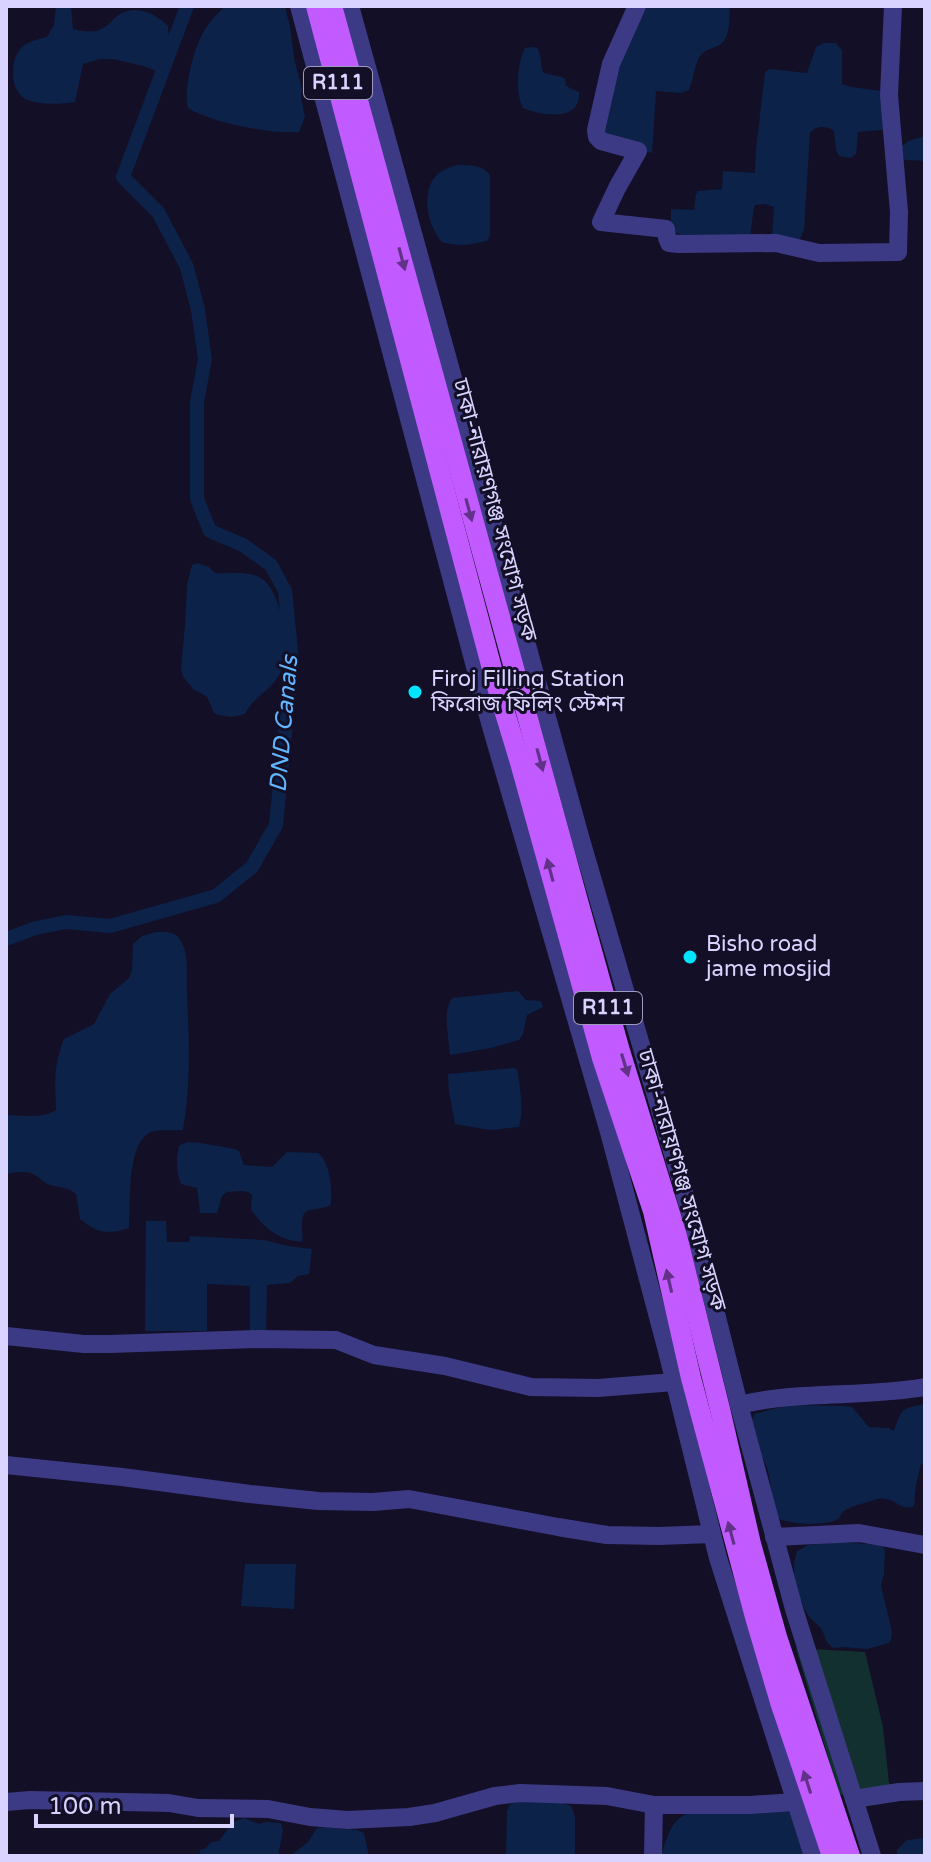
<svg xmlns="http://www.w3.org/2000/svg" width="931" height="1862" font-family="'Varela Round','Noto Sans Bengali',sans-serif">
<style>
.green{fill:#12302f}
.water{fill:#0c2248}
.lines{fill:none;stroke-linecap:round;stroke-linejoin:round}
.canal{stroke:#0c2248;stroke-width:14}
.minor{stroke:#3d3a85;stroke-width:18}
.major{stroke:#c25bff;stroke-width:20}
.oneway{fill:#623188}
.poi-dot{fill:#00e5ff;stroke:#130f26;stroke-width:3}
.labels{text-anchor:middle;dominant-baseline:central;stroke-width:6;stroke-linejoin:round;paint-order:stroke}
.shield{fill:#130f26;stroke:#9e99be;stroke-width:2}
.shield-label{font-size:20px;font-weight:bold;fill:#d9d4ff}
.street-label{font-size:22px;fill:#d9d4ff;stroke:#130f26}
.poi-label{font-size:22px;fill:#d9d4ff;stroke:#130f26;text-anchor:start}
.water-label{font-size:24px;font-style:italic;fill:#62b6ff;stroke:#130f26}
</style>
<rect width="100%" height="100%" fill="#130f26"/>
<polygon class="green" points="796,1648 865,1652 883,1727 890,1792 839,1795"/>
<g class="water">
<path d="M56 6H71L73 29C81 31 92 33 99 30 108 27 113 18 120 14 136 4 157 14 168 26L169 41 159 72 143 66 113 59H100L83 64 75 102C60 104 37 106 24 98 9 89 10 56 23 46 30 41 39 39 47 37L54 25Z"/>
<path d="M225 6H285L291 32 294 58 302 89 301 97 305 117 299 132C270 134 212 123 188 108 183 92 193 52 201 37 206 25 216 15 225 6Z"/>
<path d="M644 6H730C729 17 731 36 721 44 716 48 708 48 703 53 694 61 694 79 689 90L681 93 656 91 652 153 637 149 600 132 615 64Z"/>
<path d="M824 43H836L842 50V84L851 87 882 91 885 128 882 130 858 132 856 154 851 158 839 156 836 150 834 131C825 126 817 125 810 133L804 230 800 239 790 240 772 236 774 207 765 204 755 205 754 207 750 236 691 239 674 232 671 222V209L694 210 696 194 698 191 722 189 723 171 755 173 756 149 765 72 769 69 807 73 816 47Z"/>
<path d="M531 47 537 48C543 56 539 65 544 73L562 77 565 79 566 86 579 92C582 122 541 116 523 108 515 92 517 64 525 48Z"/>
<polygon points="925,136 925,161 906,160 901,158 901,147 908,141"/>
<path d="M459 165C472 165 482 165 490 175V235L487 241C471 245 458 247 442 242 429 228 422 199 432 181 437 172 450 166 459 165Z"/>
<path d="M198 563 209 567 215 573C229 574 246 571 259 577 277 585 286 628 286 646 285 653 283 663 281 671 274 689 253 697 245 714L232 717 218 715 214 713 207 697 193 689 183 677 181 668 185 625 187 585 192 565Z"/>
<path d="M156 932C165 932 173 931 179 938 190 953 186 975 187 993 189 1038 191 1085 183 1130 173 1131 160 1129 151 1132 126 1142 131 1205 129 1228 107 1235 97 1233 80 1219L76 1194C67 1187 61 1188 50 1185 43 1183 40 1177 33 1174 26 1171 14 1172 6 1174V1115C22 1115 42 1119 56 1110 55 1081 53 1067 64 1039L94 1024 110 994 129 978 132 971 133 944 142 936Z"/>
<path d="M518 991 526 1000 541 1001 543 1007 527 1015 523 1034 519 1040 491 1048 450 1055C449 1038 442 1012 452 998Z"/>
<path d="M513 1068 517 1069C520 1086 524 1110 519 1127L490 1130 455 1124 449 1092 448 1074Z"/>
<path d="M187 1142 201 1143 235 1149 239 1151 244 1165 272 1167 287 1152 318 1153C331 1164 332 1189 331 1205 323 1209 318 1208 310 1210 297 1213 304 1232 302 1242 279 1240 265 1229 251 1210L252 1195 248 1192 240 1191 227 1192 222 1196 217 1213H200L197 1188 181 1184C176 1173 176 1157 179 1146Z"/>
<polygon points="146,1221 166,1221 167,1242 189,1242 190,1236 265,1240 288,1246 312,1249 309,1274 298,1276 290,1283 267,1285 266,1332 250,1331 250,1286 207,1284 207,1331 145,1331"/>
<path d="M925 1404V1464H921L916 1485 914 1506C899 1513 895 1493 874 1500 866 1503 851 1506 844 1511 837 1517 844 1515 836 1520 823 1526 785 1525 774 1516 771 1497 772 1463 757 1452L752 1421 754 1414 789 1405 844 1406 852 1407 869 1427 889 1428 894 1431C901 1409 902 1408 925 1404Z"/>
<path d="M839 1542 881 1545 885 1550 884 1574 881 1585 892 1632 891 1640 889 1643 867 1649 843 1647 833 1648C823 1640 826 1635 820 1627 815 1622 810 1619 807 1613 796 1596 790 1570 797 1551L808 1545Z"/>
<polygon points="245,1564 296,1564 294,1609 241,1606"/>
<polygon points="522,1801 559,1802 571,1806 575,1816 575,1856 506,1856 507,1811 510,1804"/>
<path d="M784 1811 792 1813 806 1856H661C666 1841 670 1821 686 1814Z"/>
<polygon points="244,1818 259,1824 266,1822 281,1823 283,1830 278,1856 199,1856 200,1850 205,1849 211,1842 219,1841 233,1822"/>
<polygon points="324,1827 357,1830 364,1833 369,1856 290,1856 308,1842 317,1828"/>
<polygon points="925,1838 925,1856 897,1856 897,1850 907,1840"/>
</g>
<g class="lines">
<polyline class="canal" points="6,939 36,928 66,922 110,926 216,896 252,867 276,825 292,661 285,591 271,565 243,545 210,531 197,499 197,402 205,359 198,310 187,267 158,212 123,177 187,6"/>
<g class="minor">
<polyline points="299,6 490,723 609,1132 667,1351 718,1558 813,1856"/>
<polyline points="350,6 581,840 694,1226 739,1405 794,1609 872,1856"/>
<polyline points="637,6 611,64 596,130 597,137 601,141 638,151 617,188 601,222 666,229 667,238 669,243 679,244 776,243 819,253 898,252 899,212 889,95 893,6"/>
<polyline points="6,1336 84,1344 110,1344 258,1339 336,1340 374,1355 445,1366 531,1387 598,1388 674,1382"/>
<path d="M739 1405C800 1390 863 1398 925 1387"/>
<polyline points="6,1465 122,1477 250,1494 318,1501 373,1502 409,1499 558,1527 607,1535 659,1536 711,1534"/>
<polyline points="774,1537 859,1533 925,1545"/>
<polyline points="854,1799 899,1792 925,1791"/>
<polyline points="6,1802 30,1800 169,1803 198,1808 268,1809 310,1817 348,1820 409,1817 435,1813 495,1796 520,1793 607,1796 654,1805 750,1805 795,1802"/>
<polyline points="653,1856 654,1805"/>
</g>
<g class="major">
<polyline points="316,6 495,680 519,759 602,1058 653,1211 691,1378 755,1617 780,1702 832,1856"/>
<polyline points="332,6 578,901 620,1051 677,1236 720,1409 751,1544 777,1637 850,1856"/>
</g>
</g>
<defs><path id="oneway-solid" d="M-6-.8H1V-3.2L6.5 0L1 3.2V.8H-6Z" transform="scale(2)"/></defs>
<g class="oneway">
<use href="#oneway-solid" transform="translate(402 259) rotate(75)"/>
<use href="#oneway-solid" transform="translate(469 510) rotate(75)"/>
<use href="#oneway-solid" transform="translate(540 760) rotate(75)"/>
<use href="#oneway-solid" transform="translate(550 870) rotate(-105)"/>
<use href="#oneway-solid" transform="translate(625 1065) rotate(73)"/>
<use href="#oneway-solid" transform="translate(669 1281) rotate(-103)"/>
<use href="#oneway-solid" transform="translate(731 1533) rotate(-105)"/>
<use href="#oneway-solid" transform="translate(807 1782) rotate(-108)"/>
</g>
<g class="poi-dot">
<circle cx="415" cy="692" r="8"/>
<circle cx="690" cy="957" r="8"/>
</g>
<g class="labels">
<g class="shield">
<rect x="304" y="67" width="68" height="32" rx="6"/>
<rect x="574" y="992" width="68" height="32" rx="6"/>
</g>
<g class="shield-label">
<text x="338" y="83">R111</text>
<text x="608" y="1008">R111</text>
</g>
<g class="street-label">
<text transform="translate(495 510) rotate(75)">ঢাকা-নারায়ণগঞ্জ সংযোগ সড়ক</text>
<text transform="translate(682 1180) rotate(74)">ঢাকা-নারায়ণগঞ্জ সংযোগ সড়ক</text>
</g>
<g class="poi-label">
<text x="431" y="679">Firoj Filling Station<tspan x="431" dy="25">ফিরোজ ফিলিং স্টেশন</tspan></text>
<text x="706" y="944">Bisho road<tspan x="706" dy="25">jame mosjid</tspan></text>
</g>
<g class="water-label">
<text transform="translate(284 724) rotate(-85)">DND Canals</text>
</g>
</g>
<rect width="931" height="1862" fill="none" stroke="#d9d4ff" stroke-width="16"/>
<path d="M36 1814v12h196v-12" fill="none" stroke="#d9d4ff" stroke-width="4"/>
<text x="48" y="1814" font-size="24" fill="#d9d4ff" stroke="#130f26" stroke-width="6" paint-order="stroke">100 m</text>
</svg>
